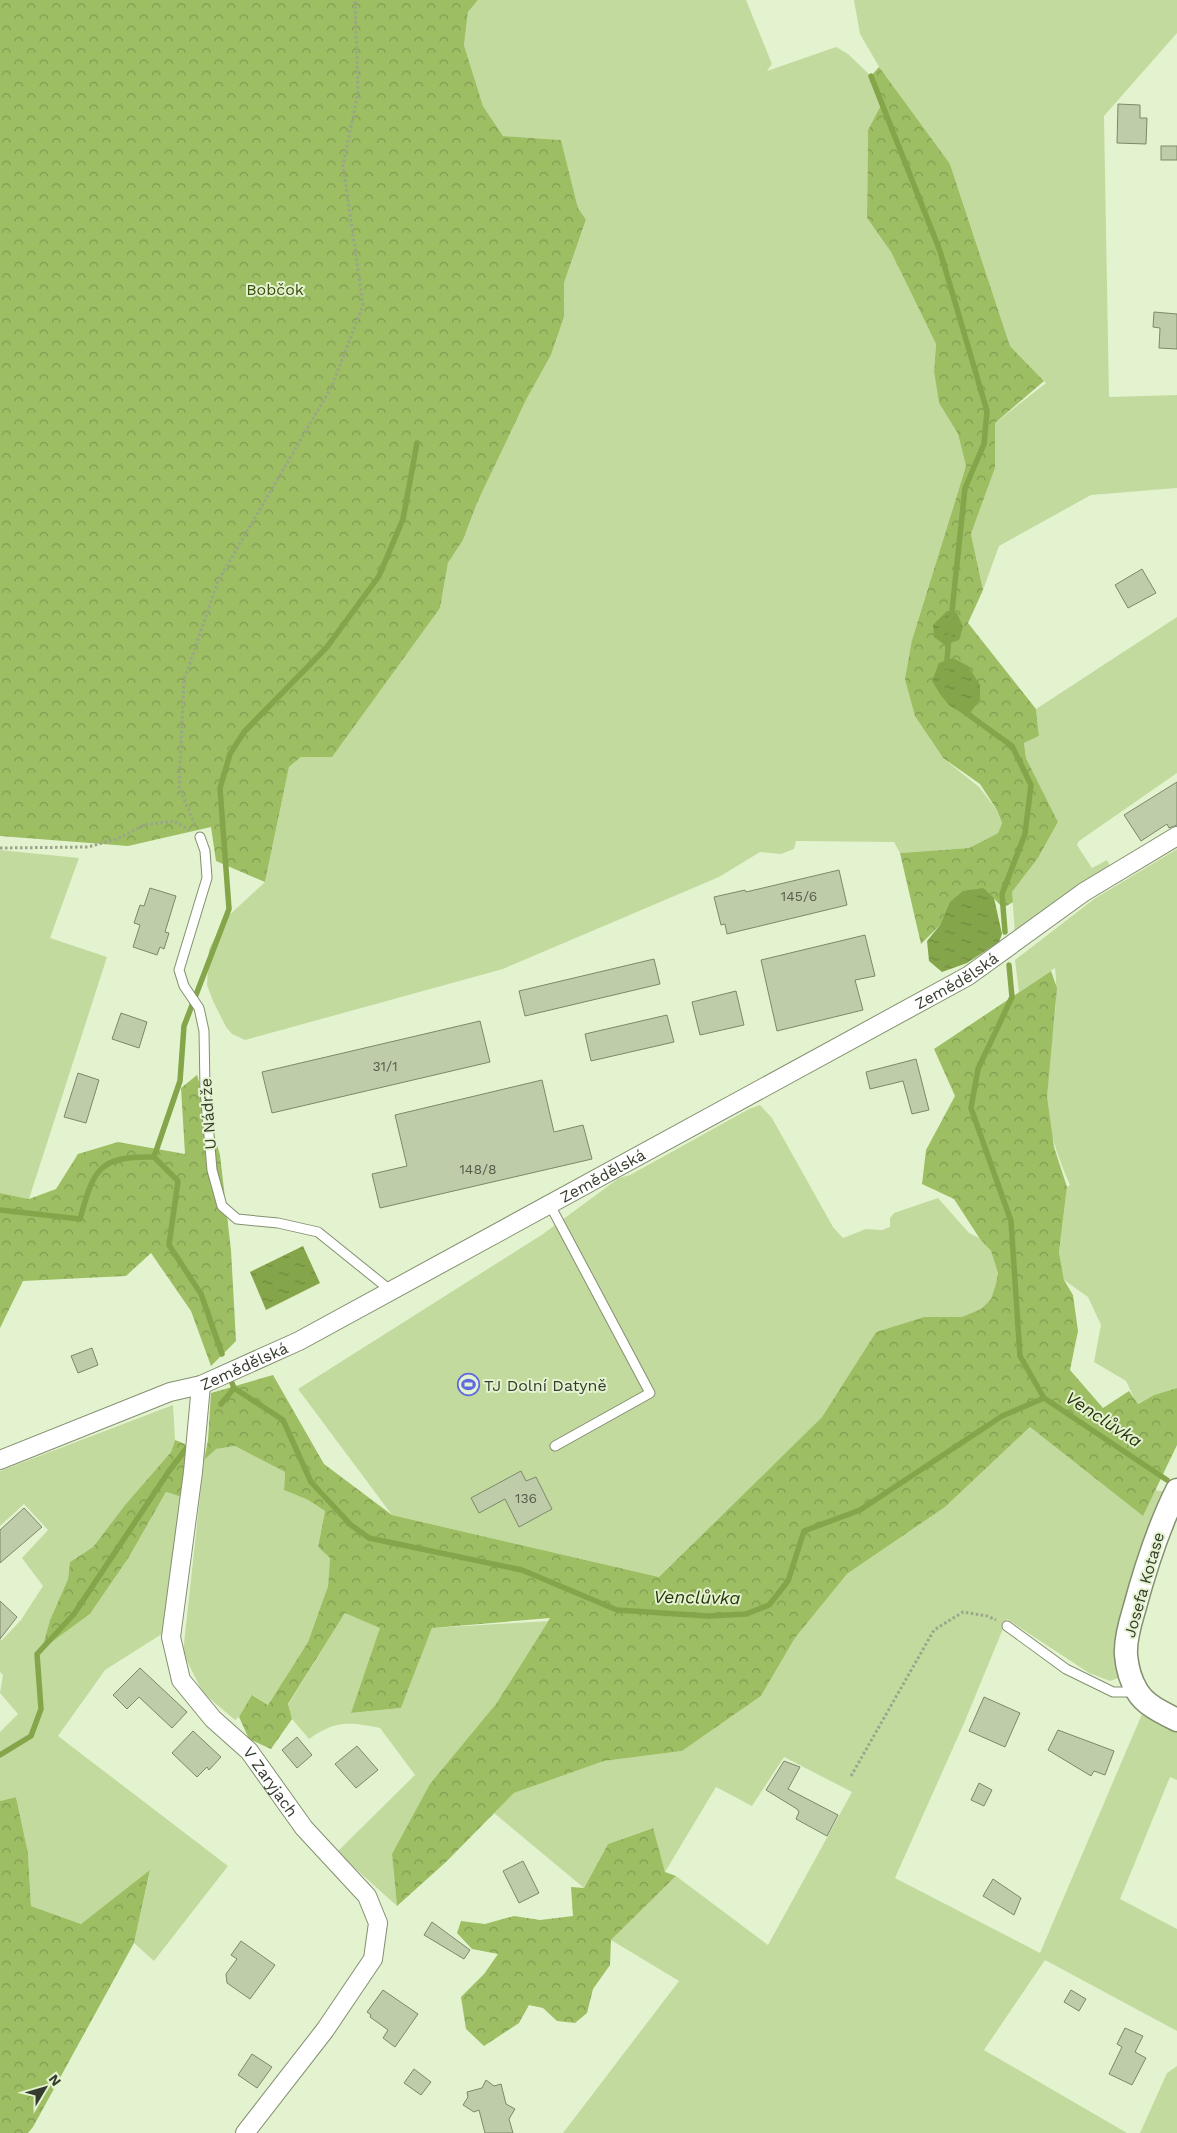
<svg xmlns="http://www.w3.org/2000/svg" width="1177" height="2133" font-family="'Work Sans',sans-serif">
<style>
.grass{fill:#c3da9f}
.forest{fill:url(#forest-crowns)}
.water{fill:url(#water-ripples)}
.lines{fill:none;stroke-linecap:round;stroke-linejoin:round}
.stream{stroke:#85a54a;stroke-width:5.5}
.building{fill:#beccaa;stroke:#7c8969}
.service-casing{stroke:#839070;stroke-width:11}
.minor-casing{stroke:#839070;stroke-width:20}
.tertiary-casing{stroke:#839070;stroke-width:25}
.path{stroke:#9aa58b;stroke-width:3;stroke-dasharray:2.5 2.5;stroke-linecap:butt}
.service{stroke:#fff;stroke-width:9}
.minor{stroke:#fff;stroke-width:18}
.tertiary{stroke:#fff;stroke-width:22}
.labels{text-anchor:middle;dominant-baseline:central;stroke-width:4;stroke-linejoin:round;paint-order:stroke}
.number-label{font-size:14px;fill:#575f4c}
.park-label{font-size:16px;fill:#3c510f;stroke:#e4f3cf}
.street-label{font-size:16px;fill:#353b2d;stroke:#e4f3cf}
.poi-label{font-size:16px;fill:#353b2d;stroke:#e4f3cf;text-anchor:start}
.water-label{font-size:18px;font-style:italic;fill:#28350f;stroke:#e4f3cf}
</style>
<defs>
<pattern id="forest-crowns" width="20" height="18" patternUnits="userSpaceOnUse" patternTransform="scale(1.25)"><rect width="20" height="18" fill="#9dbe63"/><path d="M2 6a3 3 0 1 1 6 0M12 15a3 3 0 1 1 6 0" fill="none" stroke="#819c52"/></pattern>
<pattern id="water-ripples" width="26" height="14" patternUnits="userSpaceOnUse" patternTransform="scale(1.25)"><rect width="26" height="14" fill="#85a54a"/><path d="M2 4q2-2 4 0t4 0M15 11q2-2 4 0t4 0" fill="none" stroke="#6e883e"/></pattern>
</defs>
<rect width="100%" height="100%" fill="#e4f3cf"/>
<g class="grass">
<polygon points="478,0 746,0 772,64 767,71 836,47 848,54 873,78 880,107 868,130 867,218 891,252 936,344 934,372 939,403 958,434 966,466 912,640 930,739 943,758 979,787 997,810 1002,823 998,833 969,848 900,853 894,842 796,841 794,849 781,854 760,852 719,877 503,969 245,1040 232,1034 226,1027 213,1001 207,985 209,949 225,919 265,882 289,767 301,757 440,608 448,563 463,540 477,503 526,400 551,355 564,317 564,283 586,221 578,208 561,140 503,136 483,106 464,45 468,12"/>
<polygon points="854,0 1177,0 1177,33 1104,116 1109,397 1177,395 1177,488 1091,495 999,546 983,590 971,534 995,468 995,423 1046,383 1010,346 950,164 896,96 860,34"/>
<polygon points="1177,617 1177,773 1079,841 1077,845 1092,868 1107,860 1110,866 1015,935 1012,892 1038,858 1058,822 1026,758 1024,743 1039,736 1036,709"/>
<path d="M1177 849V1388L1154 1395 1137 1404 1126 1381 1094 1362 1101 1325 1088 1297 1064 1280 1059 1252 1067 1187 1070 1185C1058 1157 1046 1127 1047 1096 1047 1053 1060 1011 1055 968L1019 992 1015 960 1094 899Z"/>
<polygon points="0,850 79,858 50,938 107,957 29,1199 0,1193"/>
<polygon points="760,1105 772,1118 833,1227 843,1238 866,1229 882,1230 890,1227 890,1218 894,1213 938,1198 969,1233 979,1238 991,1251 998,1272 997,1284 991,1299 981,1309 962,1318 924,1317 876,1332 822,1417 659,1577 392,1515 298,1389 543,1234 619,1178 630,1175 749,1109"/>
<polygon points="173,1405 175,1440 171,1452 125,1505 93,1547 70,1562 68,1579 50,1620 43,1648 90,1614 129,1557 166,1492 185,1498 165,1632 105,1670 58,1736 228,1866 154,1961 134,1943 150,1871 81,1924 31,1906 28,1853 16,1797 0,1801 0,1732 18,1714 0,1693 3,1675 0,1672 0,1639 2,1640 21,1620 43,1586 22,1558 48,1530 24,1504 0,1526 0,1471"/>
<polygon points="1030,1427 1142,1515 1155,1490 1166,1492 1125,1631 1118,1678 1110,1681 1089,1673 1007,1619 965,1721 895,1878 1040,1953 1142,1714 1177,1732 1177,1780 1170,1777 1120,1899 1177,1929 1177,2031 1045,1960 984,2050 1127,2133 563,2133 679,1981 611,1940 676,1876 768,1945 852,1792 784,1757 752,1806 716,1787 665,1872 652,1828 608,1844 584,1888 494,1813 514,1793 604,1761 682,1751 761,1696 795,1638 847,1574 945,1507"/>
<polygon points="235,1446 285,1472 284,1490 308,1500 325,1511 318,1547 330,1558 328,1586 308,1642 268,1705 253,1695 242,1714 235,1720 203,1693 183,1653 204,1460 215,1449"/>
<path d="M345 1613 381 1627 352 1713 401 1708 432 1628 548 1621 496 1704 392 1854 397 1906 337 1852 415 1775 380 1728C349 1722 336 1720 309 1739L292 1719 288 1705Z"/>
<polygon points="1177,2066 1177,2133 1140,2133 1167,2073"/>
</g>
<g class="forest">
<polygon points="0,0 478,0 468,12 464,45 483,106 503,136 561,140 578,208 586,220 564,283 564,317 551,355 526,400 477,503 463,540 448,563 440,608 332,757 301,757 289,767 265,882 216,861 211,827 128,846 0,836"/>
<polygon points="879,67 950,164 1010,346 1044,381 995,423 995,468 971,534 983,590 968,623 1036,709 1039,736 1024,743 1026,758 1058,822 1038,858 1012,892 1013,902 1003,908 984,888 949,903 940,925 921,944 900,853 969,848 998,833 1002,823 997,810 980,784 943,758 915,716 905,679 912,640 966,466 958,434 939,403 934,372 936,344 891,252 867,218 868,130 880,107 871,76"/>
<polygon points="1051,971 1057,988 1047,1097 1054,1147 1067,1187 1059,1252 1064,1280 1073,1295 1078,1331 1070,1370 1103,1408 1129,1391 1138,1404 1154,1395 1177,1388 1177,1445 1143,1516 1030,1427 945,1507 847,1574 795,1638 761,1696 682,1751 604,1761 514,1793 446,1862 397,1906 392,1854 430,1784 496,1704 550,1618 432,1628 401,1708 351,1713 380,1628 345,1613 288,1704 292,1719 271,1749 249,1739 239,1717 252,1695 268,1705 308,1642 328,1586 330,1558 318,1547 325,1511 308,1500 284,1490 285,1472 235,1446 216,1449 204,1460 208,1440 211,1393 273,1375 324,1464 392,1515 659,1577 822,1417 876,1332 924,1317 962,1317 981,1309 991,1299 996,1284 998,1273 991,1251 980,1239 954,1199 922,1184 926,1150 955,1096 934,1049"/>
<polygon points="197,1075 220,1155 231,1250 236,1341 211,1366 191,1311 151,1253 126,1276 23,1281 0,1328 0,1193 29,1199 56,1189 78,1154 118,1142 185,1154 181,1088"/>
<polygon points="175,1440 185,1444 189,1470 185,1498 166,1492 129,1557 90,1614 42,1649 50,1620 68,1579 70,1562 93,1547 125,1505 171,1452"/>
<polygon points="16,1797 28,1853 31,1906 81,1924 150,1870 134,1943 33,2127 28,2133 0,2133 0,1801"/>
<polygon points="653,1828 665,1872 676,1876 611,1940 610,1965 593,1989 587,2013 575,2023 557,2021 543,2008 529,2005 519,2023 484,2046 466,2029 461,1997 484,1974 498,1954 472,1949 457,1933 461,1921 485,1924 514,1916 540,1920 573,1916 571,1887 584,1888 608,1844"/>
</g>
<g class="water">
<polygon points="947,611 957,613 963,627 959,640 945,645 934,637 933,625"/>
<path d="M953 658 968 666 980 685V700L969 714C949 711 942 697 932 681L939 663Z"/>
<polygon points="984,888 994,898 1002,934 999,942 967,963 942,972 929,961 927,941 940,925 949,903 963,891"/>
<polygon points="303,1246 320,1283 266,1310 250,1272"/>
</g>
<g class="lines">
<g class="stream">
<polyline points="871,76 940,251 987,411 984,444 965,488 951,620"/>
<polyline points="948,667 947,660 949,636"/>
<polyline points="962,710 1012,746 1031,785 1025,834 1002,894 1005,932"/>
<polyline points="1009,965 1012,997 978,1069 971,1108 1011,1221 1020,1356 1044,1398"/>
<polyline points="154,1157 180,1081 184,1026 229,909 220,788 230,754 244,732 327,647 379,576 403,519 417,443"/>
<path d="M0 1210 80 1219C94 1169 98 1156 154 1157L178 1181 169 1245 201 1294 222 1354"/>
<polyline points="232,1383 234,1388 283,1420 311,1482 351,1525 369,1538 522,1570 617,1610 708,1616 746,1614 769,1605 788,1581 804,1531 860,1510 1002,1416 1044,1398 1167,1480"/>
<polyline points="221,1404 234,1388"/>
<polyline points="0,1755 31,1736 41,1709 37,1654 74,1614 169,1471 186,1449"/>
</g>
</g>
<g class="building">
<polygon points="1118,104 1140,105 1140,118 1147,118 1146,144 1117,143"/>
<rect x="1161" y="146" width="16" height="14"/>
<polygon points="1154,312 1177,314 1177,349 1159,348 1160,328 1153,327"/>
<polygon points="1142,569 1156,593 1128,608 1115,585"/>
<polygon points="1177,782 1177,825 1169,828 1167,824 1141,841 1124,815"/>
<polygon points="839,870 847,905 727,934 725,924 721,925 714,897 745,890 746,892"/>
<polygon points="150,888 176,896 165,932 169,933 164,949 160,947 157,955 133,947 140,925 134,923 140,905 144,906"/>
<polygon points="865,935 875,976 855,980 863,1010 777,1031 761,960"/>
<polygon points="654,959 660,984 525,1016 519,991"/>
<polygon points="736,991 744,1025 700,1035 692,1002"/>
<polygon points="121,1013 147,1022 139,1048 112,1039"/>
<polygon points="667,1015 674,1042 591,1061 585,1034"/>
<polygon points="480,1021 490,1062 272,1113 262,1072"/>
<polygon points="916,1059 929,1110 912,1114 903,1081 870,1089 866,1072"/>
<polygon points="78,1073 99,1080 86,1123 64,1117"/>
<polygon points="542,1080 554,1132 583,1125 592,1159 380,1208 372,1174 407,1166 395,1115"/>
<polygon points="92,1348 98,1365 78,1373 71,1356"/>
<polygon points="521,1471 526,1481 536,1477 552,1509 519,1527 505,1499 479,1513 471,1498"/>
<polygon points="24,1508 42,1527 0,1563 0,1530"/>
<polygon points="0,1601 17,1617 0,1639"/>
<polygon points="140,1668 187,1712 172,1728 139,1697 127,1709 113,1695"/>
<polygon points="984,1697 1020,1713 1005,1747 969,1731"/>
<polygon points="1058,1730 1114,1751 1105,1775 1094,1771 1091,1776 1048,1750"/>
<polygon points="193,1731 221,1757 209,1770 207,1767 197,1777 172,1753"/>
<polygon points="297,1737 312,1755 297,1768 282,1750"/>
<polygon points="357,1746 378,1770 356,1788 335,1764"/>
<polygon points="784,1761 800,1767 788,1789 838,1815 827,1836 796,1819 799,1812 797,1809 766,1790"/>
<polygon points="979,1783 992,1790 984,1806 971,1800"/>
<polygon points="523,1861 539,1893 519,1903 503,1871"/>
<polygon points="993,1879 1021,1898 1014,1915 983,1896"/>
<polygon points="432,1922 470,1950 464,1959 424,1935"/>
<polygon points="241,1941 275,1965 250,1999 227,1983 226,1974 237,1959 231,1955"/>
<polygon points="383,1990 418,2014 395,2047 383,2038 388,2030 370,2017 371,2015 367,2012"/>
<polygon points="1071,1990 1086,1999 1079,2011 1064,2002"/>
<polygon points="1125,2028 1143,2036 1135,2052 1146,2058 1132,2085 1109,2074 1122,2047 1117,2044"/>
<polygon points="252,2054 272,2067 257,2088 238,2075"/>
<polygon points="414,2069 431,2082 421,2095 404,2083"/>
<polygon points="486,2080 494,2086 501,2084 506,2104 515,2109 509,2119 513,2133 485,2133 479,2110 474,2112 463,2105 468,2097 467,2092 482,2088"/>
</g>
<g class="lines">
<defs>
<g id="service">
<polyline points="200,837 205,851 207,878 179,970 184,986 199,1008 204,1031 205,1089 212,1170 222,1206 237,1219 278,1223 318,1232 390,1290"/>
<polyline points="550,1205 650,1393 555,1446"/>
<polyline points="1007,1626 1066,1669 1113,1692 1137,1692"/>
</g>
<g id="minor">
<path id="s1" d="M201 1385 193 1472 171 1637 181 1680 213 1719 249 1751 304 1828 367 1896 378 1923 373 1959 325 2030 245 2133"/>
<path id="s2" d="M0 1460 170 1392 201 1385 299 1341 968 976 1084 892 1177 836"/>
</g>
<path id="tertiary" d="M1177 1490C1158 1528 1145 1569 1134 1610 1130 1623 1125 1641 1126 1655 1127 1667 1131 1681 1137 1691 1145 1705 1163 1713 1177 1720"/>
</defs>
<use href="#service" class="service-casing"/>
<use href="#minor" class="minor-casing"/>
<use href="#tertiary" class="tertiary-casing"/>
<g class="path">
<polyline points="195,825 179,787 184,680 218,581 332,386 363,305 343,165 358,93 355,0"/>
<polyline points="0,848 88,847 117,839 144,825 174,821 189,830"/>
<polyline points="851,1776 934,1630 963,1612 987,1616 996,1620"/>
</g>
<use href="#service" class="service"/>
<use href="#minor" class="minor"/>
<use href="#tertiary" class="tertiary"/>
</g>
<defs>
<symbol id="stadium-ring" viewBox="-11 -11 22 22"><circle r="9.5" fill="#e4f3cf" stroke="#5f69e1" stroke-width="1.5"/><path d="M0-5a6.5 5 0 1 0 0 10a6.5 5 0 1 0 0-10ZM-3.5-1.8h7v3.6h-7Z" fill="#5f69e1"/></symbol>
</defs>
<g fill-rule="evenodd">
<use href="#stadium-ring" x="456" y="1372" width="25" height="25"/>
</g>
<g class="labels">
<g class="number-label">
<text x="799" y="896">145/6</text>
<text x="385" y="1066">31/1</text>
<text x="478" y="1169">148/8</text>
<text x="526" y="1498">136</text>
</g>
<g class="park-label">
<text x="275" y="289">Bobčok</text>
</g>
<g class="street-label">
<text stroke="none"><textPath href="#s2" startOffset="1072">Zemědělská</textPath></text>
<text transform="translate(208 1114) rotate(-94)">U Nádrže</text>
<text stroke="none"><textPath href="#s2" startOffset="668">Zemědělská</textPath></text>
<text stroke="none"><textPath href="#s2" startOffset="262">Zemědělská</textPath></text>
<text transform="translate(1144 1585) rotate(-74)">Josefa Kotase</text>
<text stroke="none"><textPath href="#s1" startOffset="434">V Zaryjach</textPath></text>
</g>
<g class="poi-label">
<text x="484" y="1385">TJ Dolní Datyně</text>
</g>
<g class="water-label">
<text transform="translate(1104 1419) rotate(33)">Venclůvka</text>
<text transform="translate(697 1597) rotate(1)">Venclůvka</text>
</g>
</g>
<g transform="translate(45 2088) rotate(52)" stroke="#e4f3cf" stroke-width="4" paint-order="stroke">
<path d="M0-4L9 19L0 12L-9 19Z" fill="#353b2d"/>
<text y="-8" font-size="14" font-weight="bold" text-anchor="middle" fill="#353b2d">N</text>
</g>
</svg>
